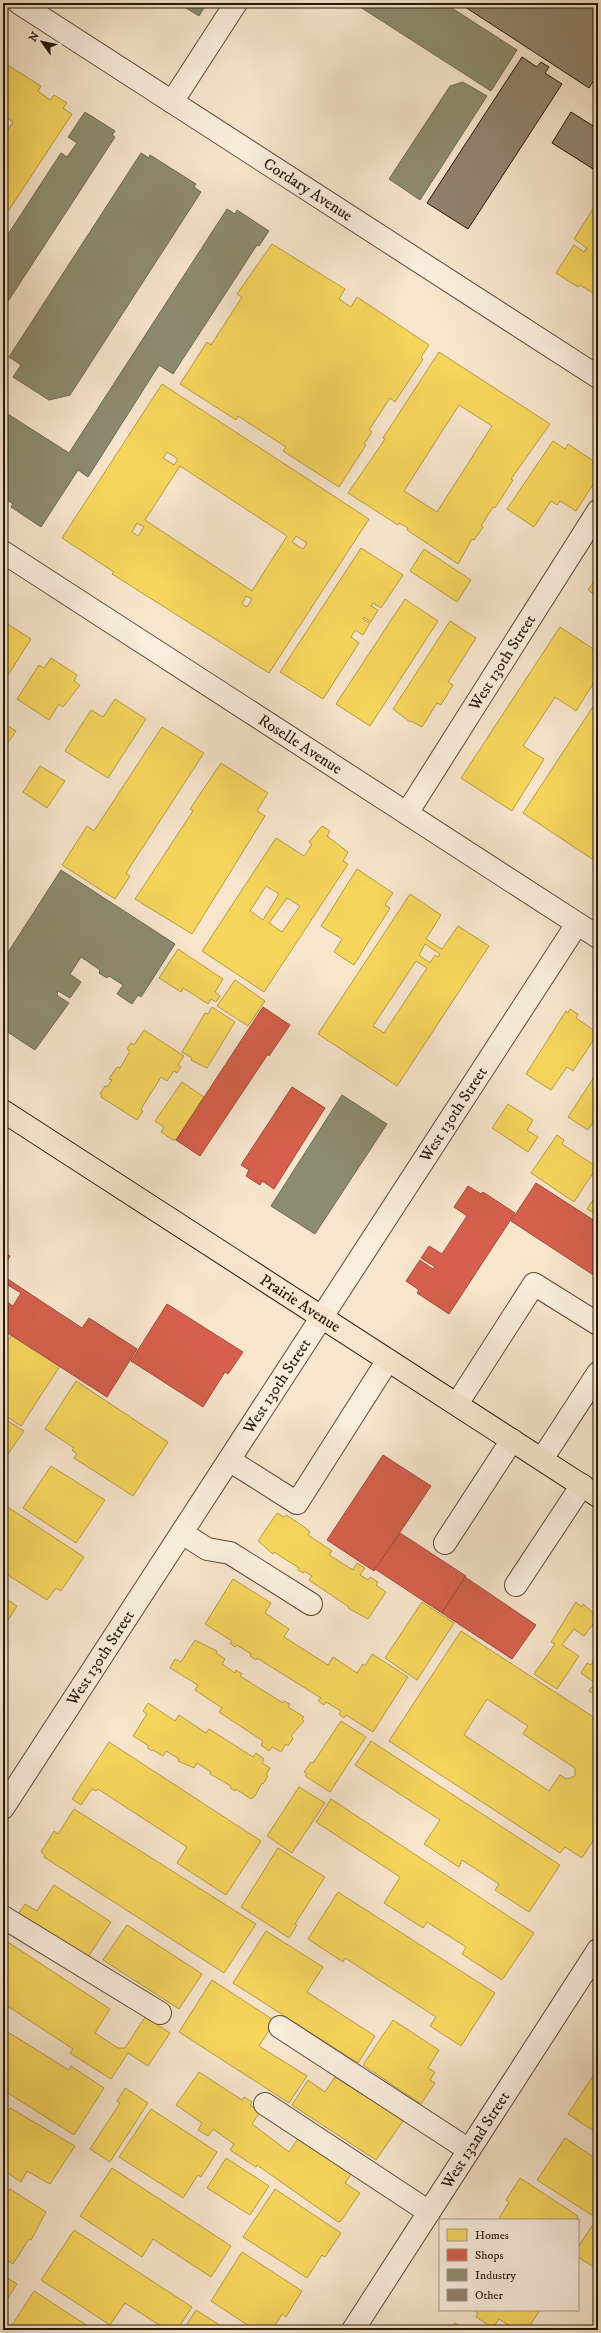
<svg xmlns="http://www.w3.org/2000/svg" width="601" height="2333" font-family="'IM FELL DW Pica',serif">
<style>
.homes{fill:#f6d55c;stroke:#b79c43;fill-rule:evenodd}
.shops{fill:#d6604d;stroke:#a14a38}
.industry{fill:#8c8c6e;stroke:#6d694f}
.building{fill:#92836e;stroke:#241808}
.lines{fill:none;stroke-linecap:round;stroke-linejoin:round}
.minor-casing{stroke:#594b39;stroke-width:24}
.major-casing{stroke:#241808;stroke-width:24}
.minor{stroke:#faeede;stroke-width:22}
.major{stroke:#f7e5cc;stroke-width:22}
.labels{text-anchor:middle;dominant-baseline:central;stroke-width:4;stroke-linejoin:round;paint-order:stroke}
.street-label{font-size:16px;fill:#241808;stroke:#faeede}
</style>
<rect width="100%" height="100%" fill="#f7e5cc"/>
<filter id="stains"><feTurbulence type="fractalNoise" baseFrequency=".005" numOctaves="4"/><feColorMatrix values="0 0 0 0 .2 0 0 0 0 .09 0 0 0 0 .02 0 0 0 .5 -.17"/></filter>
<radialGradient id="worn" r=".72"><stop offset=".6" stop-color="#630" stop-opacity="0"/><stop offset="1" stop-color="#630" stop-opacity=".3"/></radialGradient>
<g class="homes">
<polygon points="3,62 41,86 38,91 50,100 54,95 67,103 63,108 72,114 3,219 3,137 13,122 3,115"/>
<polygon points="593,209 598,212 598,289 596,288 593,293 580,285 578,287 556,273 574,245 584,252 587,248 574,239"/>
<polygon points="272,244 345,289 339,299 351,307 357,297 429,345 421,357 423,359 395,402 390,398 369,430 372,432 364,444 366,445 339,487 283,451 286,447 238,416 236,420 180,384 207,342 211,345 242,297 237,294"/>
<path d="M439 352 550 424 511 479 513 480 495 508 493 507 481 526 483 527 474 540 472 539 458 564 407 530 408 528 399 523 398 525 348 493 385 439 383 438ZM459 405 492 426 437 512 404 491Z"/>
<path d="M162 384 369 519 269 673 112 574 114 572 62 538ZM167 452 178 459 174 465 163 458ZM180 466 287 536 252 591 145 520ZM137 523 144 527 138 536 132 532ZM296 536 307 543 303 549 292 542ZM246 596 252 599 247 607 242 604Z"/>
<polygon points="553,441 565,449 568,444 598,464 598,477 576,511 560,501 557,505 551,501 534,527 507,509"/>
<polygon points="361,548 403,575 381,608 373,603 371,606 378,610 371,622 364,617 363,619 370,623 363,635 355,630 351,637 359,643 323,699 280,672"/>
<polygon points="424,549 471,580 457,602 410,571"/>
<polygon points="598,576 598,597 588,590"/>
<polygon points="405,599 438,621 370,726 336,704"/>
<polygon points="3,621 31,639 3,683"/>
<polygon points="450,621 476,638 448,682 453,685 441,705 437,703 422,727 411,721 410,722 393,709"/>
<polygon points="560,627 598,652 598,676 576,711 555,697 523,746 544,759 512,811 461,778"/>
<polygon points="51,658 77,675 74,681 80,685 63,707 59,704 49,720 17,699 39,665 44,668"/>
<polygon points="115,699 146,719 108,778 65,751 91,710 103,717"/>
<polygon points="598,699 597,807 598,863 523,813"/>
<polygon points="3,723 16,731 3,750"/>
<polygon points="162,727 204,753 126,873 130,876 115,899 62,865 87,826 94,831"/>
<polygon points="221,763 268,793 257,811 265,816 192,934 135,899 193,811 190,809"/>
<polygon points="40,766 65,781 47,808 23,792"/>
<path d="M322 826 330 831 327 836 348 852 343 861 348 864 264 992 202 951 276 838 304 856 312 844 309 842ZM266 886 279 894 263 920 250 911ZM287 898 300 906 282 932 269 923Z"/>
<polygon points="357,869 393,893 385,905 390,908 354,965 334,952 342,939 321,926"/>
<path d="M410 894 441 915 426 939 442 949 458 926 489 946 397 1086 318 1034ZM425 944 440 954 438 957 435 955 430 963 419 955ZM416 961 427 968 384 1033 373 1026Z"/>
<polygon points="178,949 223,979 215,992 220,996 216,1002 211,999 208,1004 183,988 181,992 159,978"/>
<polygon points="235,980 265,1001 248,1026 217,1006"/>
<polygon points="212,1007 235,1022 207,1068 191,1060 192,1058 182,1052 205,1013 208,1014"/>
<polygon points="570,1009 578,1014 576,1018 598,1033 573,1071 567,1067 551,1090 526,1074 566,1011 568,1013"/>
<polygon points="144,1030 184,1056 178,1065 181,1067 177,1073 174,1071 167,1081 161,1077 141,1109 143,1111 137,1120 101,1097 102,1095 100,1094 105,1086 107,1087 112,1080 109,1079 117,1067 120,1068 130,1051 127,1049 131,1043 134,1045"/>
<polygon points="598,1071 598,1115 588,1130 568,1117"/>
<polygon points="182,1082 204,1097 176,1140 173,1140 161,1132 164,1127 155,1121"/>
<polygon points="508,1104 533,1120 527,1130 538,1137 528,1152 492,1128"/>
<polygon points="557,1135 564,1140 562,1144 597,1167 574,1202 531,1173"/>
<polygon points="598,1192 598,1215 587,1209"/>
<polygon points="12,1335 60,1366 21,1426 3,1414 3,1348"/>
<polygon points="76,1381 168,1442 133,1496 74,1458 77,1454 72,1450 74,1448 45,1429"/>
<polygon points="3,1418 24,1431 8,1454 3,1451"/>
<polygon points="51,1466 105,1500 76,1543 23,1508"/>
<polygon points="3,1504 84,1557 61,1591 56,1588 47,1600 3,1572"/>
<polygon points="277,1513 284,1517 286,1515 303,1526 310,1532 308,1535 332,1551 329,1555 353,1570 357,1563 365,1568 360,1575 368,1580 370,1577 378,1582 376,1585 386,1592 368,1619 348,1608 349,1607 309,1580 312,1576 304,1571 303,1573 298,1570 299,1568 274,1552 273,1554 258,1541"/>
<polygon points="233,1579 271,1603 265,1613 289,1629 284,1637 328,1665 333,1657 357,1673 363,1664 365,1666 372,1654 408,1677 373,1732 346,1715 344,1718 339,1714 341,1711 326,1702 324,1705 318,1701 321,1698 257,1658 256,1660 250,1656 251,1654 237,1645 235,1647 230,1643 232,1641 205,1624"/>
<polygon points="3,1597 17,1606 3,1628"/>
<polygon points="422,1602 454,1623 417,1680 385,1658"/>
<polygon points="576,1602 582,1607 583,1604 598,1617 584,1636 574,1629 562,1645 579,1656 557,1689 534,1674 555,1644 551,1642"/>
<path d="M461 1631 598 1720V1833L582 1858 565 1847 560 1853 389 1741ZM487 1699 528 1726 523 1734 575 1768V1776L567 1779 560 1775 549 1791 464 1735Z"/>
<polygon points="195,1640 217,1651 216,1653 225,1659 222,1664 235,1673 236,1670 242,1674 240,1676 283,1703 284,1701 290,1704 288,1707 304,1717 302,1719 304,1721 291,1736 293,1738 288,1746 286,1744 281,1752 272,1747 269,1751 261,1745 263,1741 219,1712 222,1708 195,1690 198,1685 170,1668 175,1659 181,1662"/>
<polygon points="596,1656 598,1658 598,1697 589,1691 595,1683 581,1673 587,1663 591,1665"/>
<polygon points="148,1703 175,1721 179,1715 206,1733 209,1729 253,1757 256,1753 264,1759 262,1763 270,1768 266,1775 268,1776 263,1784 262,1783 255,1796 251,1799 236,1789 235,1791 230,1788 231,1786 210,1774 211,1772 197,1763 194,1768 178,1761 179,1759 166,1751 163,1756 153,1750 152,1751 147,1748 149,1746 133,1736 147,1714 143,1711"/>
<polygon points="341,1721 366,1737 330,1792 305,1776 307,1774 304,1772 311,1762 313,1763"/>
<polygon points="371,1741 560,1865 529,1912 495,1890 499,1884 462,1860 459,1867 424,1844 440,1820 355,1765"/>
<polygon points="109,1742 261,1841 226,1895 177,1863 187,1847 98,1789 96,1791 92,1789 81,1805 72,1799"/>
<polygon points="299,1787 325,1803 292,1853 267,1836"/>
<polygon points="331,1799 534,1933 502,1980 462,1954 466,1947 427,1922 423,1928 384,1903 400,1877 316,1822"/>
<polygon points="74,1809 256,1924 224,1973 44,1857 45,1855 41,1852 54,1831 58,1834"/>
<polygon points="278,1848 325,1877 295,1924 297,1925 289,1938 241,1907"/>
<polygon points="54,1885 111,1922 86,1960 15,1919 25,1904 37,1911"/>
<polygon points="338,1892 495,1993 461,2046 430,2026 436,2017 345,1958 343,1962 308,1939"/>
<polygon points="127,1925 202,1974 179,2009 103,1960"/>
<polygon points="266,1931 323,1967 307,1992 375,2036 358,2063 233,1983"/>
<polygon points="3,1939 110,2009 95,2033 118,2048 125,2048 145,2017 170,2033 148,2066 128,2053 111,2079 70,2053 73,2049 3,2003"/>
<polygon points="212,1980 275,2021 259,2046 307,2076 289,2103 179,2032"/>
<polygon points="393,2020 439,2050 428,2068 435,2072 430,2080 435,2083 421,2104 363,2065"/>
<polygon points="3,2029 69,2070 71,2066 104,2088 74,2135 3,2090"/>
<polygon points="598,2068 598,2134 568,2114"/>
<polygon points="199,2072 242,2100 244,2097 252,2102 250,2105 260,2112 252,2124 289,2152 301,2134 356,2167 345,2183 360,2193 341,2221 338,2222 257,2165 256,2167 230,2150 234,2144 213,2129 208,2136 198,2130 202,2123 176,2105"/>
<polygon points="335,2077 363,2095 367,2089 407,2115 376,2160 292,2105 308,2080 325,2092"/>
<polygon points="125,2088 148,2103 110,2162 90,2149 120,2103 117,2101"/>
<polygon points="10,2108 75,2146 50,2184 27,2171 21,2182 3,2170 3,2119"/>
<polygon points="151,2109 217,2152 201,2177 198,2175 183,2198 119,2157"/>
<polygon points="565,2138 598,2160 598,2219 537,2180"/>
<polygon points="226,2158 269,2186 250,2215 207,2188"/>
<polygon points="112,2168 231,2246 211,2277 153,2239 142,2257 80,2216"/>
<polygon points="520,2178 578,2216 576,2220 498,2220 509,2202 506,2200"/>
<polygon points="10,2189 46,2212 31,2240 29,2239 13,2264 3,2258 3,2199"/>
<polygon points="275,2189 341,2233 325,2257 322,2255 307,2278 243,2237"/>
<polygon points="592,2226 598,2230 598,2270 578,2257 578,2247"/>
<polygon points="74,2230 192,2307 177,2330 167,2330 125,2303 110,2325 41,2280"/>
<polygon points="242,2252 302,2291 286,2317 282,2314 272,2330 255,2330 211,2301"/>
<polygon points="3,2275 17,2284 3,2305"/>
<polygon points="34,2291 94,2330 9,2330"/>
<polygon points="196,2310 227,2330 183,2330"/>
<polygon points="474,2310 540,2310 527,2330 516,2330 499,2319 493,2328 476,2317 478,2313"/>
<polygon points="455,2323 465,2330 450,2330"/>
</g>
<g class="shops">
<polygon points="263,1007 290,1025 269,1056 268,1054 200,1156 176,1140"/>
<polygon points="292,1087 325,1108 274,1189 262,1181 260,1185 246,1176 249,1170 241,1165"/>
<polygon points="536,1183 598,1223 598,1278 511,1221"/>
<polygon points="468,1186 481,1194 483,1192 515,1213 449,1314 417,1293 419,1290 406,1281 420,1260 433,1269 435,1267 421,1258 429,1246 442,1254 467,1216 454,1207"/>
<polygon points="3,1247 7,1249 5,1253 10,1256 3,1268"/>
<polygon points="3,1276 82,1328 89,1318 137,1349 107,1397 3,1330 3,1299 13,1306 21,1293 3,1282"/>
<polygon points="167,1304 243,1352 228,1374 225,1372 203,1407 131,1361"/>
<polygon points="383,1455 431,1486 374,1571 327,1540"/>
<polygon points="400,1533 466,1576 442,1613 375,1569"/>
<polygon points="465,1577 536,1625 512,1659 442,1613"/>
</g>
<g class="industry">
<polygon points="178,3 207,3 199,16"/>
<polygon points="354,3 444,3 517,50 491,91"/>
<polygon points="463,82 487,96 420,200 389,179 450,86"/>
<polygon points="85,112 115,131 112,135 115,137 3,309 3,242 61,153 67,157 77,143 68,137"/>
<polygon points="141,153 149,158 150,155 196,184 194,187 201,192 70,395 49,400 13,377 21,365 9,357"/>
<polygon points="227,209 235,214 237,210 269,231 259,246 257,245 173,374 159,365 88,477 78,470 41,527 11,507 13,504 3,497 3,411 69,453"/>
<polygon points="61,870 175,944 141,997 138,995 132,1004 117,994 123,985 109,976 107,978 99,973 100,970 81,957 70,974 81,982 70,998 58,991 57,994 58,996 69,1003 35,1050 3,1029 3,960"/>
<polygon points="342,1095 387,1124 315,1234 271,1206"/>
</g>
<g class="building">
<polygon points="459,3 598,3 598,73 589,88"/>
<polygon points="522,57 537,67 541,62 549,67 545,73 562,84 468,229 427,203"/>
<polygon points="571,112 598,129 598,172 552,143"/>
</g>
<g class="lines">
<defs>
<g id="minor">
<path id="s1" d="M19 3 598 377"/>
<polyline points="172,102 236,3"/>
<path id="s2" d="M3 552 598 937"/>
<path id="s3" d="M407 813 598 511"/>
<polyline points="457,1404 534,1284 598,1324"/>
<polyline points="542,1459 598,1373"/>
<polyline points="229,1460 297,1503 388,1360"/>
<polyline points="182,1533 207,1549 230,1553 311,1604"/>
<polyline points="445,1543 512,1440"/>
<polyline points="516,1585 582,1485"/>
<path id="s4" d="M3 1808 577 924"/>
<polyline points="3,1917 160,2013"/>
<polyline points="280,2027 469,2150"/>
<polyline points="265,2104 429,2212"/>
<path id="s5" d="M353 2330 598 1950"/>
</g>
<g id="major">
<path id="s6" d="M3 1111 598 1496"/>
</g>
</defs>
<use href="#minor" class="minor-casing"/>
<use href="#major" class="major-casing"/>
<use href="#minor" class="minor"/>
<use href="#major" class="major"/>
</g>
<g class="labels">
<g class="street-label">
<text stroke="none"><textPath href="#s1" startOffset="344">Cordary Avenue</textPath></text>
<text stroke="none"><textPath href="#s3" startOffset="178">West 130th Street</textPath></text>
<text stroke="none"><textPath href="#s2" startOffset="354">Roselle Avenue</textPath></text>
<text stroke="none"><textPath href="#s4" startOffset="827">West 130th Street</textPath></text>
<text stroke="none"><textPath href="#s6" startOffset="354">Prairie Avenue</textPath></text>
<text stroke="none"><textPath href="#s4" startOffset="503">West 130th Street</textPath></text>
<text stroke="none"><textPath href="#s4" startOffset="179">West 130th Street</textPath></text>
<text stroke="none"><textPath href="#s5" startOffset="226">West 132nd Street</textPath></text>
</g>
</g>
<rect width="601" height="2333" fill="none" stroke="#f7e5cc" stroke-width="16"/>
<rect x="4" y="4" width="593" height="2325" fill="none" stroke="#241808" stroke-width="2"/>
<rect x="8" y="8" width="585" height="2317" fill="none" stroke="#241808"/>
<rect x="439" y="2219" width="140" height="92" fill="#faeede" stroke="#a49888"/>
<rect x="447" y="2229" width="20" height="12" fill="#f6d55c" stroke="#a49888"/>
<text x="475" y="2239" font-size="12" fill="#241808">Homes</text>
<rect x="447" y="2249" width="20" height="12" fill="#d6604d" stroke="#a49888"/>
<text x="475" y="2259" font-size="12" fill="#241808">Shops</text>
<rect x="447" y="2269" width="20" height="12" fill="#8c8c6e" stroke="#a49888"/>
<text x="475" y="2279" font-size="12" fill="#241808">Industry</text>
<rect x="447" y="2289" width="20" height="12" fill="#92836e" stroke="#a49888"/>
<text x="475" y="2299" font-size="12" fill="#241808">Other</text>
<g transform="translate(42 42) rotate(303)" stroke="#faeede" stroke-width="3" paint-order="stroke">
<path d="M0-3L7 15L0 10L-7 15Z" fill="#241808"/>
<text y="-6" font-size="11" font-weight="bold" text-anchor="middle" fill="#241808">N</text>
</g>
<rect width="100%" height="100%" filter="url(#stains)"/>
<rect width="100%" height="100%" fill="url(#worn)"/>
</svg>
